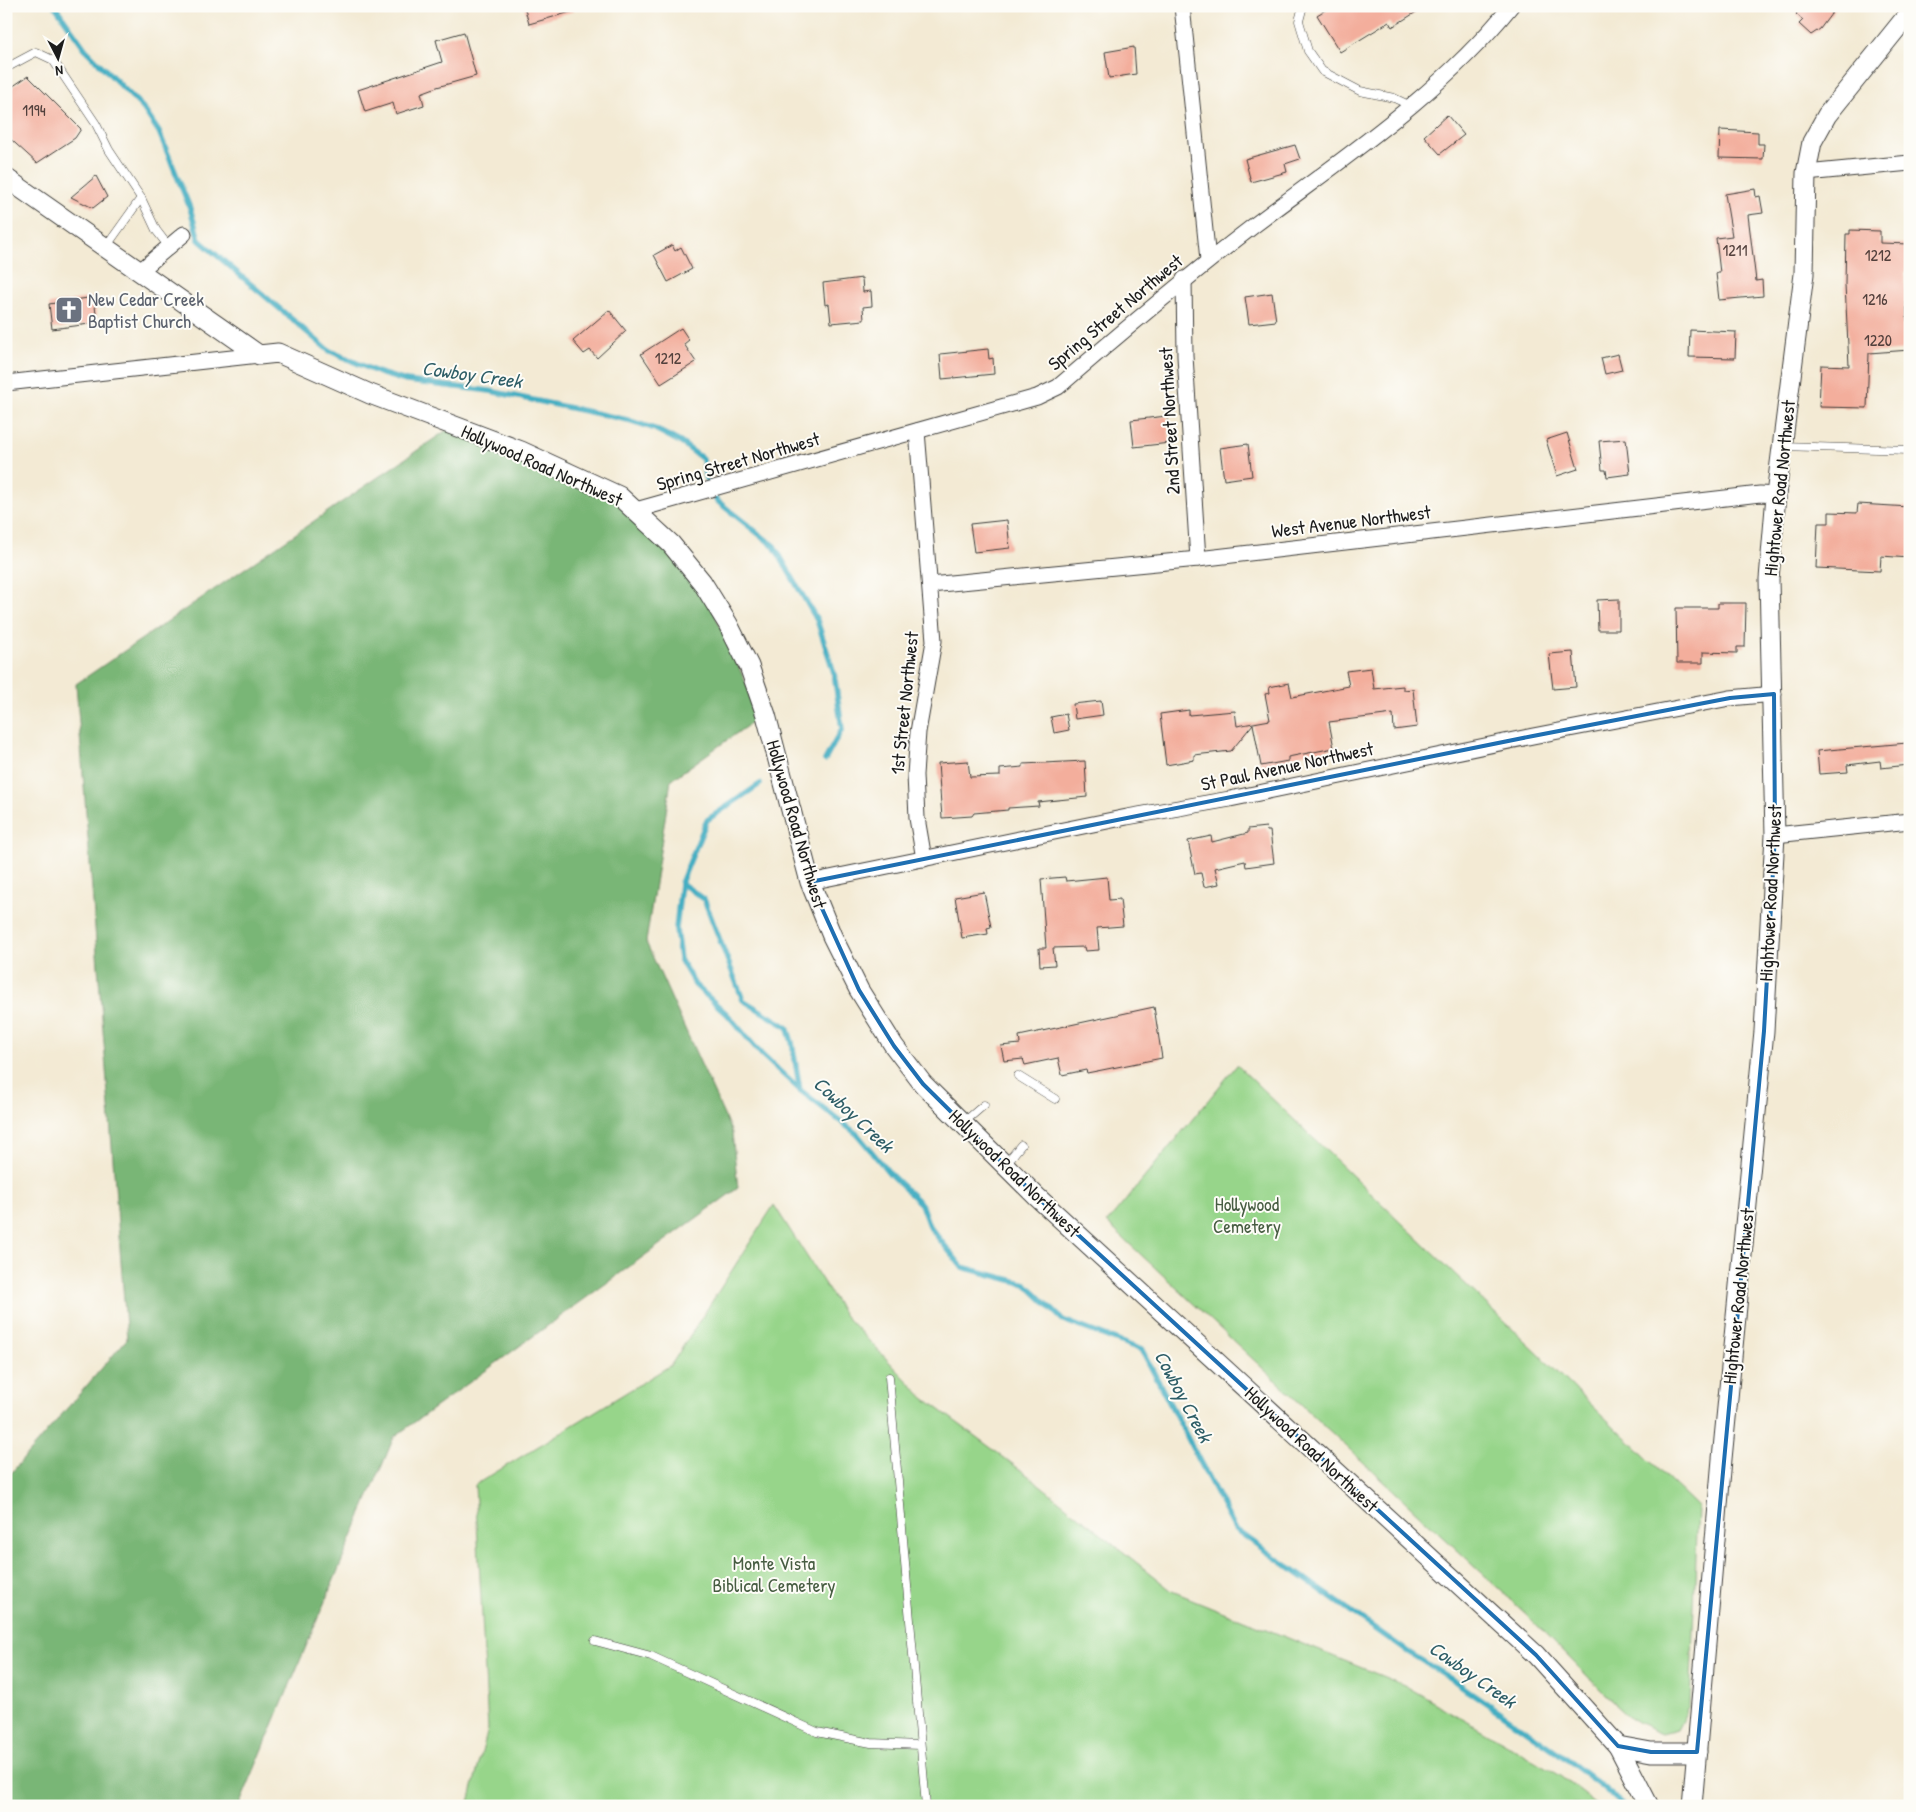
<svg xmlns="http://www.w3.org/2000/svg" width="1916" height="1812" font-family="'Patrick Hand',sans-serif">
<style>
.green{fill:#97d58a;stroke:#5a7853}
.forest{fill:#79b676;stroke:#4a6949}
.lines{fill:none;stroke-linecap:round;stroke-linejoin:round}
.stream{stroke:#44aec2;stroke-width:5.5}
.building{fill:#f3ae9c}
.service-casing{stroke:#3c3b38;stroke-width:9}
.minor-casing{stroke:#3c3b38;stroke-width:17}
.tertiary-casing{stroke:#3c3b38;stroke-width:21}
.service{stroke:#fff;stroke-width:8}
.minor{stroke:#fff;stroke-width:15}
.tertiary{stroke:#fff;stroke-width:19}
.marked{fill:none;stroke:#1f6fb2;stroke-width:4;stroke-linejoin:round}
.labels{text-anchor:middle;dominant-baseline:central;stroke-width:4;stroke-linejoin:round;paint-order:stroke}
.number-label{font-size:16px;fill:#52403c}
.worship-label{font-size:19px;fill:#5b616d;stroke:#fdfcf7;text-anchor:start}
.street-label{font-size:19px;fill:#1c1c1c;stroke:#fdfcf7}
.park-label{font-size:19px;fill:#475d42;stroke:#fdfcf7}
.water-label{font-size:20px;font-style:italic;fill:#2e5e67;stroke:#fdfcf7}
</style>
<rect width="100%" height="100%" fill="#fdfcf7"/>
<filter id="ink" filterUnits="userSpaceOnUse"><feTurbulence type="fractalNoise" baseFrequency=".02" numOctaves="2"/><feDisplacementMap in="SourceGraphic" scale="10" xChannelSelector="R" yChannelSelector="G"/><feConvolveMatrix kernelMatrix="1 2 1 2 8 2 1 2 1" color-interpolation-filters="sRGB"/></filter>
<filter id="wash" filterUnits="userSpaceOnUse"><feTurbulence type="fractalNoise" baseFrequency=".0096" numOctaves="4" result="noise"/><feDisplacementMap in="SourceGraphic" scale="20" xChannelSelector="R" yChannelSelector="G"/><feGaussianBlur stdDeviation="1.12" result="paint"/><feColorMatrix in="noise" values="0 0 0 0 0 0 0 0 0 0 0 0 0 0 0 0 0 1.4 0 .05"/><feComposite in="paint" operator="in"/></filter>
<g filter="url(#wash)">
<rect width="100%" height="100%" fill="#f3ead4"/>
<g class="green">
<polygon points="1237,1065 1698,1507 1690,1705 1677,1730 1662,1734 1637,1723 1604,1693 1527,1615 1107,1223"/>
<polygon points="774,1205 845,1316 924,1398 1030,1477 1172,1591 1404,1685 1561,1776 1599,1806 468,1806 488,1729 475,1485 671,1365"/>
</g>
<polygon class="forest" points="463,419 632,497 706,595 761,716 671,780 646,942 732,1133 738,1188 394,1437 239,1806 7,1806 6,1479 127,1339 76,684"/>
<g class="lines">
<g class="stream">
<polyline points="55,6 86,50 143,108 159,132 190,208 199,240 328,350 379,373 406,381 490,391 628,420 655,429 680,442 703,459 705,476 716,500 774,546 817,620 834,673 842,729 825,760"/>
<polyline points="760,784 707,820 681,883 704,899 743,1000 787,1027 792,1042 800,1090 857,1134 891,1175 921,1204 929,1226 962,1267 1026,1284 1063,1320 1142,1350 1235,1529 1408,1652 1456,1682 1557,1752 1599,1784 1624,1806"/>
<polyline points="681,883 676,929 680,959 695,985 727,1014 762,1055 800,1090"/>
</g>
</g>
<g id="blocks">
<g class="building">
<polygon points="524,6 574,6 574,11 529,24"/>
<polygon points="1332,6 1426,6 1392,27 1389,22 1340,52 1317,15"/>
<polygon points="1803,6 1837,6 1820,29 1811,35 1799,24 1803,20 1796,14"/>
<polygon points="464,32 476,76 437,87 421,93 424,105 396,114 393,103 365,112 358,90 442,62 436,40"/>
<polygon points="1134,47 1136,74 1109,78 1105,52"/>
<polygon points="28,76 81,129 75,138 37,163 6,135 6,91"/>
<polygon points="1447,115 1464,135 1440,154 1424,136"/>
<polygon points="1720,130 1758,132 1758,144 1764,144 1763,159 1719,158"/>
<polygon points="1295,145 1300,159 1285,164 1287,172 1251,182 1245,159"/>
<polygon points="96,176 107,197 93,208 71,197"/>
<polygon points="1755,189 1756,197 1760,196 1763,213 1748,215 1756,281 1762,280 1763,296 1719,300 1716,273 1720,273 1716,238 1732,236 1725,194"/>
<polygon points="1850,230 1880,231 1880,243 1910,244 1910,272 1905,272 1907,321 1910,321 1910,350 1869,353 1867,408 1819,407 1821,365 1849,366 1845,284 1846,234 1850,234"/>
<polygon points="672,245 675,251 681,247 692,269 668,282 654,255"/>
<polygon points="862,278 863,292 871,291 872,306 863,307 864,320 831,323 829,304 825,305 823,283"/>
<polygon points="1272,293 1276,321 1249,324 1245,297"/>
<polygon points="94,297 97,323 52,329 49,304"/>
<polygon points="609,310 626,331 597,358 590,350 584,354 573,341"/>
<polygon points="681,328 689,340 684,344 696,362 661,384 641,354"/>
<polygon points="1690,330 1736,332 1735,358 1689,357"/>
<polygon points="988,349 989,359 993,358 994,374 942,379 940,354"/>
<polygon points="1618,354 1622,370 1605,374 1601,358"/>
<polygon points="1167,416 1170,443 1134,447 1131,420"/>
<polygon points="1567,433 1578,469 1557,476 1546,440"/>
<polygon points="1626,439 1630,474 1607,477 1606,470 1602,470 1599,441"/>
<polygon points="1248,444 1252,476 1224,480 1220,448"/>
<polygon points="1858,504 1910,507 1910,558 1881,556 1880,571 1816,568 1818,523 1829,523 1829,512 1857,513"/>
<polygon points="1007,520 1010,548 974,552 970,524"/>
<polygon points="1619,599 1619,630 1598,630 1597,600"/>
<polygon points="1718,603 1746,603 1745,647 1737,647 1737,653 1703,652 1703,663 1677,663 1676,608 1718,608"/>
<polygon points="1573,652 1576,687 1553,689 1549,654"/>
<polygon points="1371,668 1374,689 1403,686 1403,690 1413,689 1417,727 1394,730 1393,714 1329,722 1334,748 1288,757 1288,761 1261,766 1253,724 1231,751 1194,755 1194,760 1166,765 1160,714 1189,710 1189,715 1235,711 1237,726 1270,720 1265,694 1270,693 1269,687 1289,683 1292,697 1349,686 1346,671"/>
<polygon points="1101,701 1103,715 1075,719 1073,704"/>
<polygon points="1066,714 1069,730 1054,733 1051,717"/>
<polygon points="1907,743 1908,765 1881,768 1880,761 1847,765 1848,772 1819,774 1817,751"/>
<polygon points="968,761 970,777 1000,776 1000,769 1023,767 1023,764 1085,761 1087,797 1038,802 1039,806 1008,808 1008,810 974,813 972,816 942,818 938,763"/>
<polygon points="1266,827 1267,831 1270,831 1274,863 1246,867 1245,861 1215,868 1219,884 1204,887 1201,873 1195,874 1188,841 1211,836 1212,842 1248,833 1248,829"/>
<polygon points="1065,877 1066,881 1107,877 1109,900 1120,899 1123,926 1097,928 1099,950 1085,951 1084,947 1053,948 1055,965 1040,966 1039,948 1046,948 1041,879"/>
<polygon points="984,892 991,927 987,928 988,934 962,938 955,897"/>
<polygon points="1154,1007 1162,1058 1087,1073 1086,1070 1062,1075 1058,1058 1025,1065 1023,1059 1004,1061 1001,1046 1020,1044 1019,1036"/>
</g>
</g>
</g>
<g filter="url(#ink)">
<use href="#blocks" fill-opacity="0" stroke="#3c3b38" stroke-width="1"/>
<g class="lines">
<defs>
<g id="service">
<polyline points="1303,6 1299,21 1308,51 1322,71 1360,91 1394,98 1411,106"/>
<polyline points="6,68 36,52 53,60 96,124 109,150 141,198 156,230 169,247"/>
<polyline points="106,247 141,198"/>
<polyline points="1782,446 1909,450"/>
<polyline points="1018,1076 1055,1099"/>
<polyline points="963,1123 984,1105"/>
<polyline points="1005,1165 1021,1145"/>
<polyline points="889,1377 926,1806"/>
<polyline points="595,1641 651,1656 817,1732 871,1743 919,1745"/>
</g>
<g id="minor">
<polyline points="1182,6 1208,260"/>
<polyline points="1806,173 1910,163"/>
<polyline points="140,271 184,234"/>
<polyline points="1184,279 1185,356 1198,559"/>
<polyline points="6,383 259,355"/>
<polyline points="917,431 934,641 918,732 915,775 917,818 924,859"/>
<path d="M636 510 1037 397 1058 387C1123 331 1188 276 1256 224 1345 157 1440 94 1511 6"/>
<polyline points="930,585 1198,559 1760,494 1776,495"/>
<polyline points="1775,835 1910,821"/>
<polyline points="810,882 1127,817 1230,799 1533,736 1730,698 1774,694"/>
</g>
<g id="tertiary">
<polyline points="6,178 259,355 278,353 370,394 521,451 619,496 671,544 702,582 728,624 749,666 766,715 810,882 832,936 859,990 894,1046 923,1084 1037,1197 1536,1655 1618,1746 1649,1806"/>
<polyline points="1618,1746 1651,1752 1697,1752"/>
<polyline points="1692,1806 1722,1459 1764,1031 1775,835 1769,579 1776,495 1804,274 1806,173 1812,142 1827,115 1910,12"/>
</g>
</defs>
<use href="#service" class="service-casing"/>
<use href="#minor" class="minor-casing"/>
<use href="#tertiary" class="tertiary-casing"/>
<use href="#service" class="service"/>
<use href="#minor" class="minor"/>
<use href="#tertiary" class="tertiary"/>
</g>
</g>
<path class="marked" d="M1774 694 1775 835 1764 1031 1697 1752H1651L1618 1746 1536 1655 1037 1197 923 1084 894 1046 859 990 810 882 1533 736 1730 698Z"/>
<defs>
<symbol id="church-square" viewBox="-11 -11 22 22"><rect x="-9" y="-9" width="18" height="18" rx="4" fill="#6b7280" stroke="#fdfcf7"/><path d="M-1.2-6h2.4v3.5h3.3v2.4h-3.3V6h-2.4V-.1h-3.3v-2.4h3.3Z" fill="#fff"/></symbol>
</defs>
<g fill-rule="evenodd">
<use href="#church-square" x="53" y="294" width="32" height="32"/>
</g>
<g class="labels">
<g class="number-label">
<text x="34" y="110">1194</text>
<text x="1735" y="250">1211</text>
<text x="1878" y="255">1212</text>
<text x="1875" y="299">1216</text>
<text x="1878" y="340">1220</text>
<text x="668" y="358">1212</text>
</g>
<g class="worship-label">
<text x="88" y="299">New Cedar Creek<tspan x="88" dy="22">Baptist Church</tspan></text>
</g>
<g class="street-label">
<text transform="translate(1115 312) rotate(-40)">Spring Street Northwest</text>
<text transform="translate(1169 421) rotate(-93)">2nd Street Northwest</text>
<text transform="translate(738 461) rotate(-16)">Spring Street Northwest</text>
<text transform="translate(542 465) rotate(24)">Hollywood Road Northwest</text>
<text transform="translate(1779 488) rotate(-84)">Hightower Road Northwest</text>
<text transform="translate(1351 521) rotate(-7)">West Avenue Northwest</text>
<text transform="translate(904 703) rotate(-84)">1st Street Northwest</text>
<text transform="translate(1287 766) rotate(-12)">St Paul Avenue Northwest</text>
<text transform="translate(797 824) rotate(74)">Hollywood Road Northwest</text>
<text transform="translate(1770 893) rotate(-87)">Hightower Road Northwest</text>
<text transform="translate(1015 1173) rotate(44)">Hollywood Road Northwest</text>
<text transform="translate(1738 1296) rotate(-84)">Hightower Road Northwest</text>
<text transform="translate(1312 1449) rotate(43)">Hollywood Road Northwest</text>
</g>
<g class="park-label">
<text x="1247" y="1204">Hollywood<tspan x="1247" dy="22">Cemetery</tspan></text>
<text x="774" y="1563">Monte Vista<tspan x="774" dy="22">Biblical Cemetery</tspan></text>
</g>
<g class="water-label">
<text transform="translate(472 374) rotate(8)">Cowboy Creek</text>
<text transform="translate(854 1114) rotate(43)">Cowboy Creek</text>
<text transform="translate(1184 1396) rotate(62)">Cowboy Creek</text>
<text transform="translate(1473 1674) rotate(35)">Cowboy Creek</text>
</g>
</g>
<rect width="1916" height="1812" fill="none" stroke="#fdfcf7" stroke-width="25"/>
<g transform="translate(58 58) rotate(174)" stroke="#fdfcf7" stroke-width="4" paint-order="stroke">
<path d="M0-4L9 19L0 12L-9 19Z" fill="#1c1c1c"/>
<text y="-8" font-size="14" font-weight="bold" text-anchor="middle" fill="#1c1c1c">N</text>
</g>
</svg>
